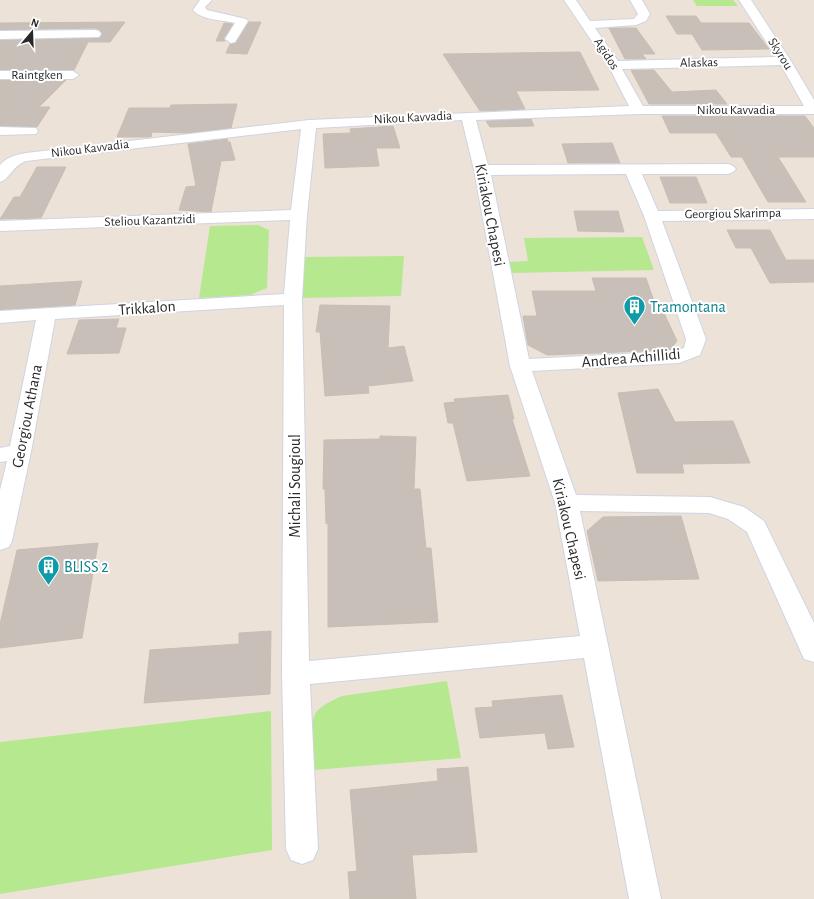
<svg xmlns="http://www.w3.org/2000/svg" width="814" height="899" font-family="'Alegreya Sans',sans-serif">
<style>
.green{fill:#b6e890}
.building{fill:#c7bfb8;stroke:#c8beb2}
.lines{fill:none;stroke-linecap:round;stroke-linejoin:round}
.minor-casing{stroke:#ced4e3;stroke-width:2}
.minor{fill:#fff;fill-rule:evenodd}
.labels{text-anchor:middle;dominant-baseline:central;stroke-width:4;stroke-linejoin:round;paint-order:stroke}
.far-street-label{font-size:13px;fill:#282828;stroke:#fff}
.street-label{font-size:16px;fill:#282828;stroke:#fff}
.culture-label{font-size:16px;fill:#0d838f;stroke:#fff;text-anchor:start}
</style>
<rect width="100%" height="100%" fill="#ece2d8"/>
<g class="green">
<polygon points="646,0 733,0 738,6 697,6 693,0"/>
<polygon points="258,225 269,230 267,288 250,295 199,298 210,226"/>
<polygon points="642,237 654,270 512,273 509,262 528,261 524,238"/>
<polygon points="404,256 401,296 300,298 303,257"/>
<path d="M447 681 461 758 314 770C313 756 308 721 317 711 324 704 333 700 342 696Z"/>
<polygon points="271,711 272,850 0,894 0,742"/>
</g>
<g class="building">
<polygon points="666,16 696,16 701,23 749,23 769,49 702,50 692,34 677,34"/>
<polygon points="125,22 110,42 88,42 74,70 0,70 0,40 99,38 102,35 100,30 95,28 0,30 0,23"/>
<polygon points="249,22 261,22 247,54 226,53 230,44 236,43"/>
<polygon points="224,23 233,24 224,38 225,41 216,41"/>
<polygon points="609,28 636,28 655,54 642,54 646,59 625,59"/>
<polygon points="580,52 599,90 516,91 525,109 480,111 443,54"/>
<polygon points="631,70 654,70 672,92 716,90 727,104 649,104"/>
<polygon points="0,80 66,80 39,107 50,107 37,127 0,126"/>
<polygon points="237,104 231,128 186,133 152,132 151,137 117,137 129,108 170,108 171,105"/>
<polygon points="662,116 805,116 814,128 814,157 778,157 806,202 768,202 742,157 731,157 716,133 670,133"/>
<polygon points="531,119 534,126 490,127 486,121"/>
<polygon points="393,126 400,148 376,148 379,166 325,168 323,134 351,133 350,129"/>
<polygon points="228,139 227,142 230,142 235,160 221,161 211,212 179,210 186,187 196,186 188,144"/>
<polygon points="612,143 620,163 568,163 562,144"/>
<polygon points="37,167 66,167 41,218 0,219 14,197 20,197"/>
<polygon points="660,177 696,177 707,203 670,203"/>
<polygon points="574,211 618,211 624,232 578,231"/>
<polygon points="727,230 770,230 786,260 814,260 814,282 770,283 751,248 736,248"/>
<polygon points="592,278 646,278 658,313 664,313 677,341 670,350 547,355 528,345 523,316 537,316 532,291 596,291"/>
<polygon points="82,281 75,305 0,310 0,286"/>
<polygon points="320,305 390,306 388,348 404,346 413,381 368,386 369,393 325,396 320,332 316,332"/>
<polygon points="119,319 116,328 126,328 119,353 67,354 79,320"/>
<polygon points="658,389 675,422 733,421 750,463 682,464 684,473 637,473 618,393"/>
<polygon points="508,395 514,419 512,419 530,476 467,481 453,423 448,423 444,403 455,402 454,399"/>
<polygon points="380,436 416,437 414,489 420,489 426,548 431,548 438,622 328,627 328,523 326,524 325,489 323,489 324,440 380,439"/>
<polygon points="681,516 699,579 598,581 587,531 603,517"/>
<polygon points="98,543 82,638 0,648 0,624 17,550"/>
<polygon points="271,631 270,694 144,703 150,650 239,644 239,633"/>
<polygon points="562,695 574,747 548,749 545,733 480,738 475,708 493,707 492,701"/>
<polygon points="468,767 477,852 412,855 416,899 350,899 348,872 357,871 350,790 438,781 437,769"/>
</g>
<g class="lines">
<defs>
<g id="minor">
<path d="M200 0H212L205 7 207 10 246 19 248 21 235 42 231 43 225 39 235 23C223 20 201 20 193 10Z"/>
<path d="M564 0H576L590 21 634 19 638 14 630 0H642L650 14 646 21 636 25 595 28 618 61 776 57 739 0H751L791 61 814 100V114H638L476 120 488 165 728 164 733 166 736 169 733 172 728 174H642L658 211 814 209V219L662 221 706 339 700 355 679 363 532 371 576 495 710 497 744 507 764 521 814 623V662L804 659 747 532 728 519 709 513 580 511 661 899H629L584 658 310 684 318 849 313 860 302 864 291 860 286 849 282 674 284 305 55 319 31 452 12 541 9 547 0 550V490L7 461 0 462V448L10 446 36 320 0 323V311L284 294 290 220 0 231V221L291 210 301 129 26 161C12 166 10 179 0 182V165C7 157 16 155 26 153L309 120 629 106 608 65ZM781 65 804 106H643L622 69ZM462 120 474 170 510 366 555 503 580 636 309 661 302 299 307 215 316 128ZM626 174 644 216 686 339 684 348 676 351 529 359 491 175Z"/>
<polygon points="95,30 99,31 101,34 99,37 0,39 0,31"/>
<polygon points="0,71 73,71 79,75 73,79 0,79"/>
<polygon points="0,127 36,128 38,131 36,134 0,135"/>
</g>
</defs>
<use href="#minor" class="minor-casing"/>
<use href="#minor" class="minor"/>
</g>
<defs>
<symbol id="building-pin" viewBox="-11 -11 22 30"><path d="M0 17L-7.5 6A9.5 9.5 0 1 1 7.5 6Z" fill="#0f9aa8" stroke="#fff"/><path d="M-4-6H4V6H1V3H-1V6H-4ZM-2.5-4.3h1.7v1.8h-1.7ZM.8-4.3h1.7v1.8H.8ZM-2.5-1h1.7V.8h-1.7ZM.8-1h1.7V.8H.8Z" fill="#fff"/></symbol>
</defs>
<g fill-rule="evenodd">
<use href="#building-pin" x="622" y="294" width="25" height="34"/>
<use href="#building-pin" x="36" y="554" width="25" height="34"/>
</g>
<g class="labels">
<g class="far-street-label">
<text transform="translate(606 54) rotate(57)">Agidos</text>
<text transform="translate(780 54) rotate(58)">Skyrou</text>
<text transform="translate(699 63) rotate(-1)">Alaskas</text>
<text x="37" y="75">Raintgken</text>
<text x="736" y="110">Nikou Kavvadia</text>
<text transform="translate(413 118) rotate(-3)">Nikou Kavvadia</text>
<text transform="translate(90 149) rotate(-7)">Nikou Kavvadia</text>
<text transform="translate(733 214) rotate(-1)">Georgiou Skarimpa</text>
<text transform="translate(150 221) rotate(-2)">Steliou Kazantzidi</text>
</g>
<g class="street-label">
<text transform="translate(490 215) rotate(79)">Kiriakou Chapesi</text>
<text transform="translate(147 308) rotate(-4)">Trikkalon</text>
<text transform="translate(631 358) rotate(-5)">Andrea Achillidi</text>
<text transform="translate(27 416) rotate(-79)">Georgiou Athana</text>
<text transform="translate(295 486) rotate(-90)">Michali Sougioul</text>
<text transform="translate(569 529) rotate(77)">Kiriakou Chapesi</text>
</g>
<g class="culture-label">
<text x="650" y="307">Tramontana</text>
<text x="64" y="567">BLISS 2</text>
</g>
</g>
<g transform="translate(32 32) rotate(19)" stroke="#ffffff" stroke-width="3" paint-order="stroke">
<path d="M0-3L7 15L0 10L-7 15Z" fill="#282828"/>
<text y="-6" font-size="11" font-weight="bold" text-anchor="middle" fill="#282828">N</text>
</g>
</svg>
